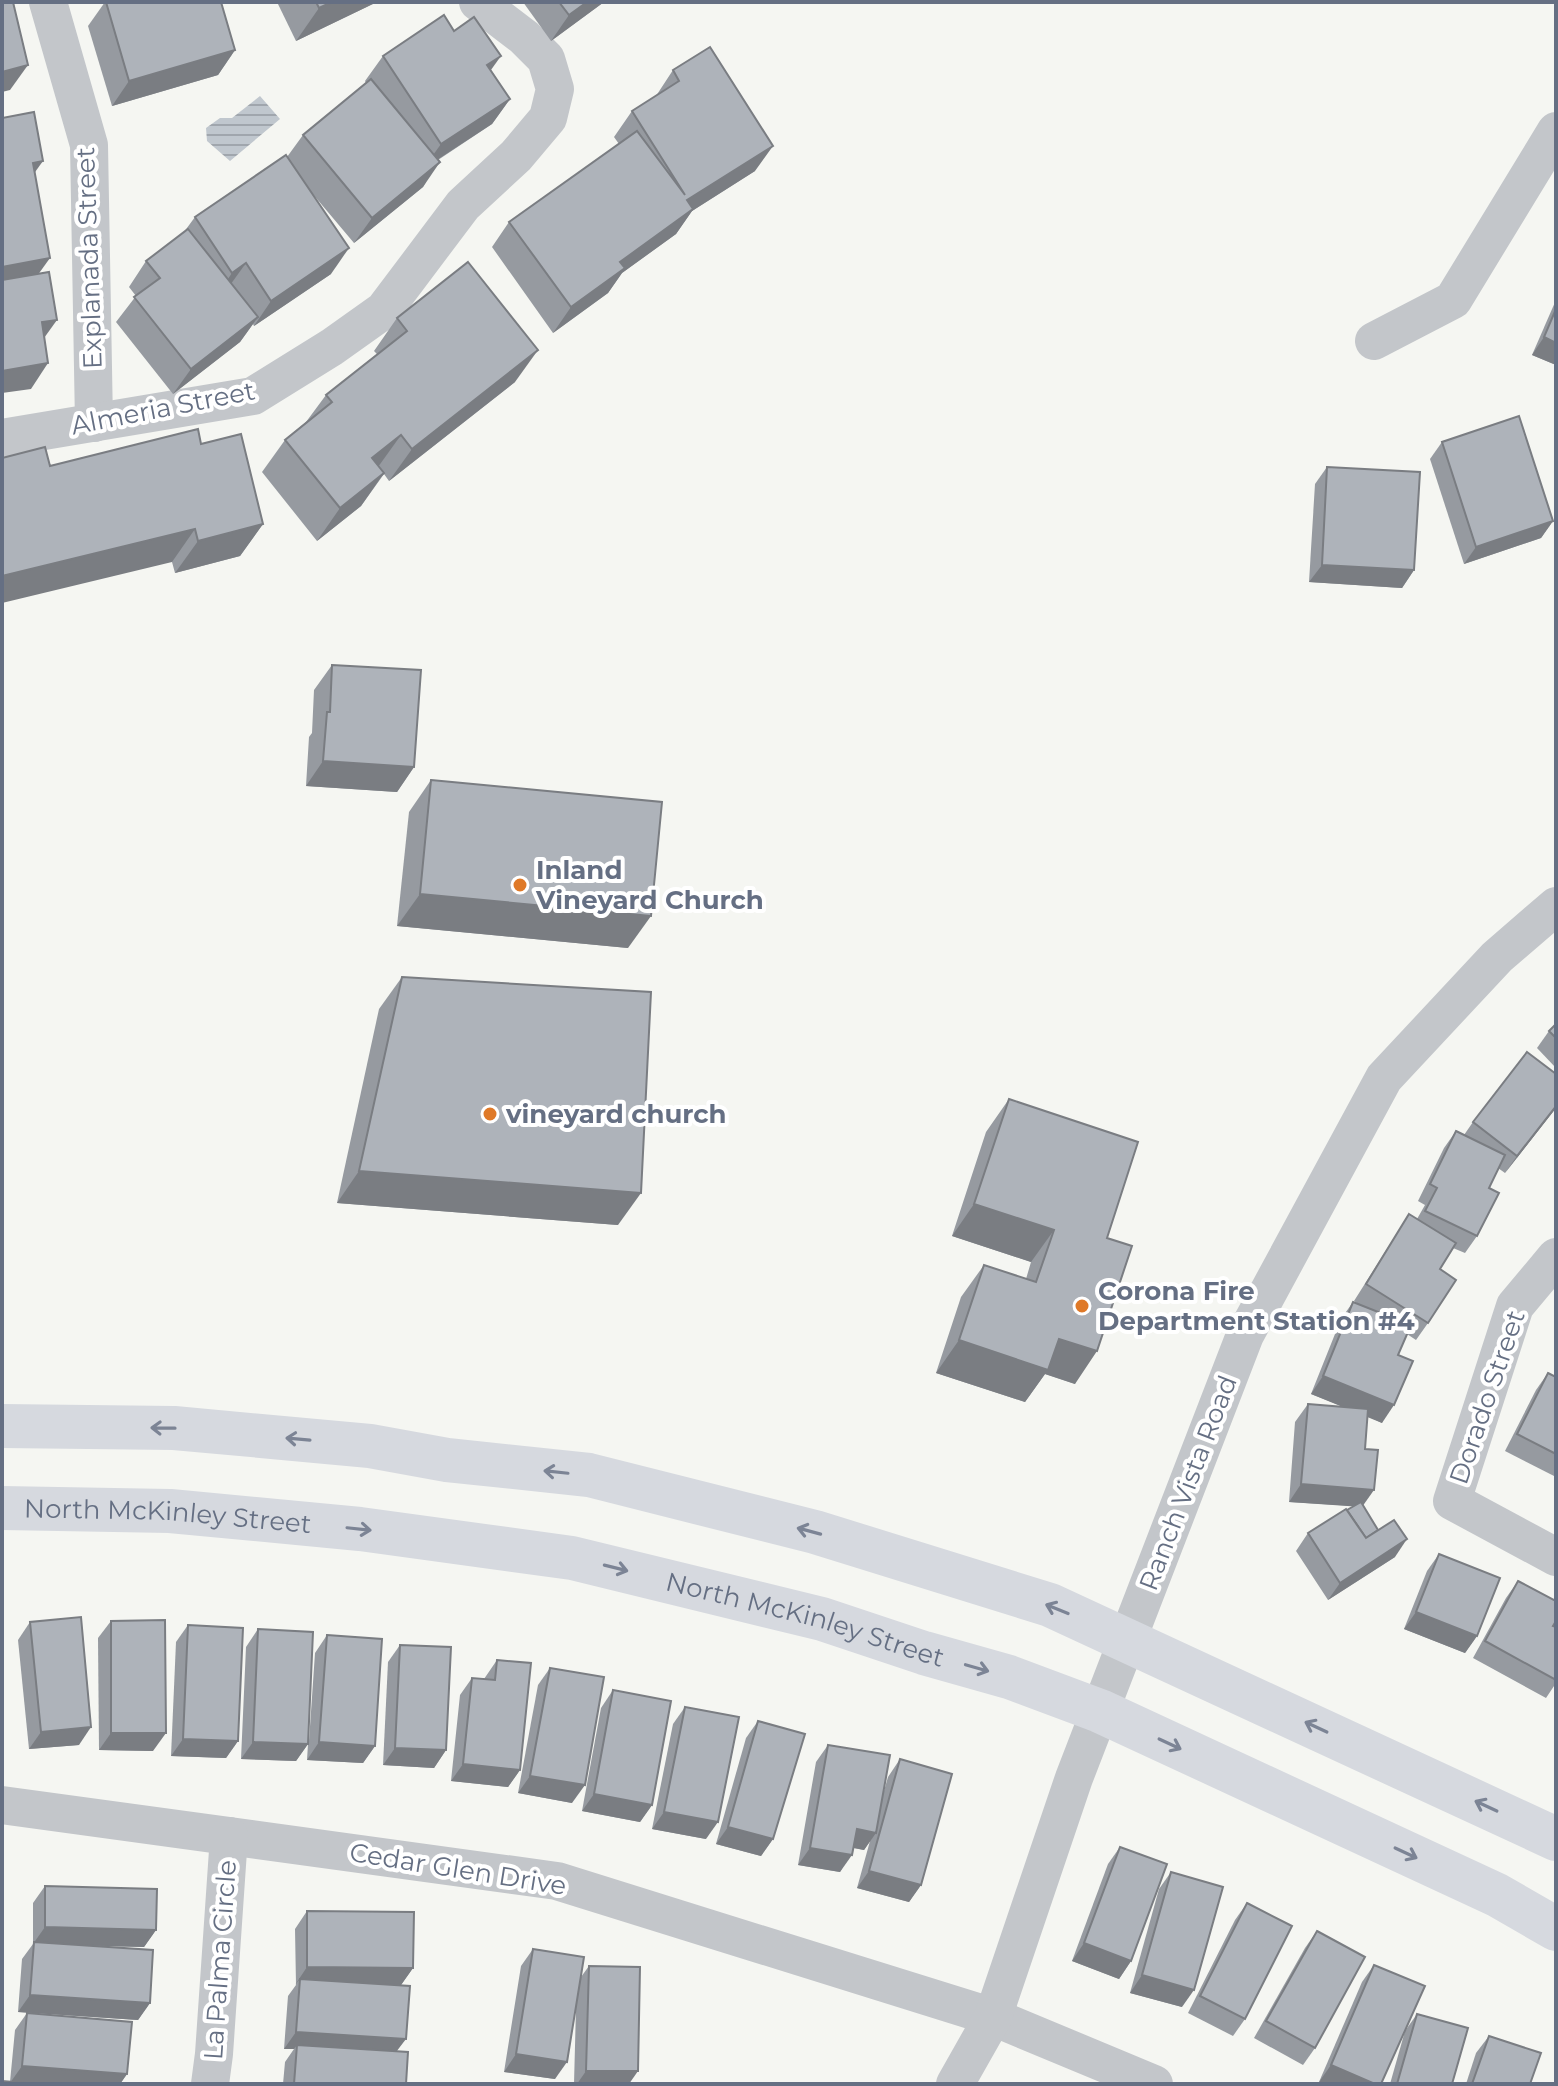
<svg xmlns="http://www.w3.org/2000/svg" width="1558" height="2086" font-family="Montserrat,sans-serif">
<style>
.water{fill:url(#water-rules)}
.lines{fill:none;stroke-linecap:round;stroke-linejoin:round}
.street{stroke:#c3c6ca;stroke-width:38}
.primary{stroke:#d6d9df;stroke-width:44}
.wall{fill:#969aa0}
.shaded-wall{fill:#7a7d82}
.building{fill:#aeb3ba;stroke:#7a7d82;stroke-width:2}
.oneway{stroke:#7c8495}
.poi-dot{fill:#df7928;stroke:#fff;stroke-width:3}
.labels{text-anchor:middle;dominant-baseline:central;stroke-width:8;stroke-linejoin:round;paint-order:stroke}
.street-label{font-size:26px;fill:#656f83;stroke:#fff}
.poi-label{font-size:26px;font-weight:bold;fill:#656f83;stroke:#fff;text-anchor:start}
</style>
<defs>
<pattern id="water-rules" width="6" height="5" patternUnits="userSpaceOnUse" patternTransform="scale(2)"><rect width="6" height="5" fill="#c0c7ce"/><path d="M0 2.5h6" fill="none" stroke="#a0a6ad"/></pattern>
</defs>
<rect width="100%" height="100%" fill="#f5f6f2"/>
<polygon class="water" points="260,96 280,119 230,161 207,141 206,128 220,118 232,118"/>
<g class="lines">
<g class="street">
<polyline points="48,2 89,145 94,423"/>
<polyline points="1374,341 1453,300 1556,131"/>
<polyline points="2,438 253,396 332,347 384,310 463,205 516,156 548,118 555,89 546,59 524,37 478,2"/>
<polyline points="1556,1257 1515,1306 1452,1501 1556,1557"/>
<polyline points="2,1805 557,1881 993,2017 1154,2084"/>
<polyline points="210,2084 214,2054 229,1836"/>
<polyline points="955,2084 993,2017 1074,1778 1245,1335 1384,1078 1497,957 1556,906"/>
</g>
<g class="primary">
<polyline points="2,1426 174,1428 370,1446 447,1460 589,1475 815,1532 1050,1605 1556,1839"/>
<path id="s1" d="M2 1508 170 1511 360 1529 572 1558 822 1619 924 1653 1009 1677 1100 1711 1497 1895 1556 1929"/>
</g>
</g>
<g class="wall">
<polygon points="105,2 221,2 235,50 218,75 112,106 88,26"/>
<polygon points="277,2 377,2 296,41"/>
<polygon points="523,2 604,2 551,41"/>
<polygon points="454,31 491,70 510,99 492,124 438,160 423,187 354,243 306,186 331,274 254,326 253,324 240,342 173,394 116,322 136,296 129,287 146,261 184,232 195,217 287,157 303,135 366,83 365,81 383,56"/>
<polygon points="673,70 755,171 692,211 676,234 622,273 608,293 553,333 492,247 509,222 619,144 614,137 632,111 656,96"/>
<polygon points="1556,300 1556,365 1532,355"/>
<polygon points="397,318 515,382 389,481 384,474 361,506 317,541 262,472 285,440 306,422 326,395 377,354 374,351"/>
<polygon points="1442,442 1553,521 1541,538 1464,564 1430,459"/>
<polygon points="201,444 263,524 240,556 175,573 172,562 50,466"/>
<polygon points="1327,467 1414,570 1402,588 1309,582 1315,484"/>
<polygon points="332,665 414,767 397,792 306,786 309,737 312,733 314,690"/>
<polygon points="431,780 628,948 397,926 409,812"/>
<polygon points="402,977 618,1225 337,1203 379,1009"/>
<polygon points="1556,1024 1556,1068 1537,1048 1549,1031"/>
<polygon points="1009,1099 1107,1238 1075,1384 1045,1374 1025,1402 936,1373 961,1297 984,1265 1026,1279 1031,1262 952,1236 986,1132"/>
<polygon points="1556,1108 1505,1173 1498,1168 1489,1188 1477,1236 1465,1253 1453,1248 1440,1269 1428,1323 1416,1340 1407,1334 1398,1355 1382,1423 1367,1416 1363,1506 1395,1557 1328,1600 1296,1551 1308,1533 1354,1506 1289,1502 1295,1422 1308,1404 1344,1407 1311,1394 1341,1319 1353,1302 1357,1303 1354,1301 1409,1214 1417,1219 1425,1205 1418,1201 1444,1148 1456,1131 1464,1135 1473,1122"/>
<polygon points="1548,1373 1556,1377 1556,1477 1505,1451 1536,1390"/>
<polygon points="1439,1554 1477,1636 1465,1653 1404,1629 1427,1571"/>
<polygon points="1518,1581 1553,1626 1556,1627 1556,1683 1546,1698 1473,1658 1506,1598"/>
<polygon points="111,1621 153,1751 99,1750 98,1638"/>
<polygon points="30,1622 79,1745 29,1749 18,1640"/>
<polygon points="188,1625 238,1741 226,1758 171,1756 176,1642"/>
<polygon points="258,1629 309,1741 315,1653 327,1635 375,1746 363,1763 307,1760 308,1744 296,1761 241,1759 246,1647"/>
<polygon points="400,1645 446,1750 434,1768 383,1765 388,1662"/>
<polygon points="497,1660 520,1770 508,1787 451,1781 460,1695 472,1678 484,1679"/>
<polygon points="550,1668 572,1803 518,1793 538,1685"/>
<polygon points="613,1690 652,1805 640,1822 582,1811 601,1708"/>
<polygon points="685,1707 706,1839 652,1829 673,1724"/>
<polygon points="758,1721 773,1839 761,1856 716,1844 746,1738"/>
<polygon points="828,1745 882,1798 888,1777 900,1759 921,1885 909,1902 857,1888 870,1841 864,1850 853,1848 840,1872 798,1865 816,1762"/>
<polygon points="1120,1847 1131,1961 1119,1979 1072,1961 1108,1864"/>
<polygon points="1171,1872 1182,2007 1130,1993 1159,1889"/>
<polygon points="45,1886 156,1930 144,1947 92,1946 150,2003 138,2020 18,2012 22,1959 33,1944 33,1903"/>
<polygon points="1247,1903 1245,2019 1233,2036 1188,2013 1235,1920"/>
<polygon points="307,1911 413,1968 401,1985 397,2052 406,2084 283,2084 285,2062 294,2049 284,2049 288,1996 296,1985 295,1929"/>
<polygon points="1317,1931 1315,2048 1303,2065 1254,2038 1305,1948"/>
<polygon points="533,1949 581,1977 589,1966 629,2084 574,2084 576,2008 555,2079 504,2072 521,1966"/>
<polygon points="1374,1965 1425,1986 1319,2082 1362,1982"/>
<polygon points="27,2013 127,2074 120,2084 2,2084 10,2082 15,2030"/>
<polygon points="1417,2014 1452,2084 1390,2084 1405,2031"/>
<polygon points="1489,2036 1530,2084 1466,2084 1476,2053"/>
</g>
<g class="shaded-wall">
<polygon points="332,2 377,2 296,41 319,8"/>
<polygon points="587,2 604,2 551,41 569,15"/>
<polygon points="235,50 218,75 112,106 129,81"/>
<polygon points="501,56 483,81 487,65"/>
<polygon points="28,65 10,90 2,92 2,72"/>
<polygon points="510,99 492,124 423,169 441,144"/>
<polygon points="773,146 755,171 692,211 676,234 622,273 608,293 553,333 571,307 687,200"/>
<polygon points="43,161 25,186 33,163"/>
<polygon points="440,162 423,187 354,243 372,218"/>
<polygon points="349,248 331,274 254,326 271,301"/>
<polygon points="50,258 32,283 2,289 2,267"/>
<polygon points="246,263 228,288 215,298 232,273"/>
<polygon points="258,317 240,342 173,394 191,369"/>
<polygon points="57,320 39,345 42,322"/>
<polygon points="1544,337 1556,343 1556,365 1532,355"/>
<polygon points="538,350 515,382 389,481 412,449"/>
<polygon points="48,363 31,389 2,393 2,371"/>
<polygon points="401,435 378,467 372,458"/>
<polygon points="384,473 361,506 317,541 340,508"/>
<polygon points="1553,521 1541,538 1464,564 1476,547"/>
<polygon points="263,524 240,556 175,573 198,541"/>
<polygon points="195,529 172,562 2,603 2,576"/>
<polygon points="1322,565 1414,570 1402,588 1309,582"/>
<polygon points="323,761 414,767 397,792 306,786"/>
<polygon points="420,894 651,916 628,948 397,926"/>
<polygon points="1556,1106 1556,1108 1505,1173 1517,1156"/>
<polygon points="359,1171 641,1193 618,1225 337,1203"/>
<polygon points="974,1204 1054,1230 1031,1262 952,1236"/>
<polygon points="1059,1339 1097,1351 1075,1384 1045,1374 1025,1402 936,1373 959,1340"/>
<polygon points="1323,1376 1394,1405 1382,1423 1311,1394"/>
<polygon points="1301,1484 1374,1490 1362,1507 1289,1502"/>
<polygon points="1407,1539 1395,1557 1328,1600 1340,1583"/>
<polygon points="1416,1612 1477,1636 1465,1653 1404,1629"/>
<polygon points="91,1727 79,1745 29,1749 41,1732"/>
<polygon points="111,1733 166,1733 153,1751 99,1750"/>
<polygon points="183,1739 238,1741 226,1758 171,1756"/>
<polygon points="253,1742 308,1744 296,1761 241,1759"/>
<polygon points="319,1742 375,1746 363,1763 307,1760"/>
<polygon points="395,1748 446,1750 434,1768 383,1765"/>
<polygon points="463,1764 520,1770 508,1787 451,1781"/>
<polygon points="530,1776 585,1785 572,1803 518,1793"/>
<polygon points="594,1794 652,1805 640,1822 582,1811"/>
<polygon points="664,1812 718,1822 706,1839 652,1829"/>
<polygon points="728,1827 773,1839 761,1856 716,1844"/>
<polygon points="857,1829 876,1833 864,1850 845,1846"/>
<polygon points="810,1848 852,1855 840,1872 798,1865"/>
<polygon points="869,1871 921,1885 909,1902 857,1888"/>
<polygon points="45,1927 156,1930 144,1947 33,1944"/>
<polygon points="1084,1943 1131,1961 1119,1979 1072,1961"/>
<polygon points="307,1967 413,1968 401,1985 300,1979 295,1985"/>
<polygon points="1142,1975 1194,1990 1182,2007 1130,1993"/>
<polygon points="30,1995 150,2003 138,2020 18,2012"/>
<polygon points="296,2032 406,2039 393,2056 297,2045 294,2049 284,2049"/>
<polygon points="516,2054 567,2062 555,2079 504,2072"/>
<polygon points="1331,2065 1375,2084 1324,2084 1319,2082"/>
<polygon points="22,2066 127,2074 120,2084 25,2084 10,2083"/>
<polygon points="586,2071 638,2071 629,2084 577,2084"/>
</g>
<g class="building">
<polygon points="2,2 13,2 28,65 2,72"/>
<polygon points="106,2 221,2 235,50 129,81"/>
<polygon points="316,2 332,2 319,8"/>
<polygon points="559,2 587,2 569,15"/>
<polygon points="444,15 454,31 474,17 501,56 487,65 510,99 441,144 383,56"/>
<polygon points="710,47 773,146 687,200 693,209 620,262 625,268 571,307 509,222 637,131 685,195 632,111 679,81 673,70"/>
<polygon points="371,79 440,162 372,218 303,135"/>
<polygon points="34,112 43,161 33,163 50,258 2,267 2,118"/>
<polygon points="286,155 349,248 271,301 246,263 232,273 195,217"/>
<polygon points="188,229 258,317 191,369 134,297 160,278 146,261"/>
<polygon points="468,262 538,350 412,449 401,435 372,458 384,473 340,508 285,440 332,402 326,395 407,331 397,318"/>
<polygon points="49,272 57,320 42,322 48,363 2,371 2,280"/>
<polygon points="1556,309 1556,343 1544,337"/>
<polygon points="1519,416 1553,521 1476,547 1442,442"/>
<polygon points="198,429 201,444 241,434 263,524 198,541 195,529 2,576 2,458 45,447 50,466"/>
<polygon points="1327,467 1420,472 1414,570 1322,565"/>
<polygon points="332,665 421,670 414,767 323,761 327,712 330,712"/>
<polygon points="431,780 662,802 651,916 420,894"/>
<polygon points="402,977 651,992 641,1193 359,1171"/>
<polygon points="1556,1024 1556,1038 1549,1031"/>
<polygon points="1527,1052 1556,1074 1556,1106 1517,1156 1473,1122"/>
<polygon points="1009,1099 1138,1142 1107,1238 1132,1246 1097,1351 1059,1339 1048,1370 959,1340 984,1265 1036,1282 1054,1230 974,1204"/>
<polygon points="1456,1131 1505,1155 1489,1188 1499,1193 1477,1236 1425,1211 1437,1188 1430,1184"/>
<polygon points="1409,1214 1456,1243 1440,1269 1456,1280 1428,1323 1366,1284"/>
<polygon points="1353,1302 1411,1325 1398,1355 1413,1361 1394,1405 1323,1376"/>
<polygon points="1548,1373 1556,1377 1556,1454 1517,1434"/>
<polygon points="1308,1404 1368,1409 1365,1449 1378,1450 1374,1490 1301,1484"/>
<polygon points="1361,1502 1378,1530 1366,1538 1347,1510"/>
<polygon points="1346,1509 1366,1538 1394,1520 1407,1539 1340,1583 1308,1533"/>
<polygon points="1439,1554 1500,1578 1477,1636 1416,1612"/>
<polygon points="1518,1581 1556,1601 1556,1621 1553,1626 1556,1627 1556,1680 1485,1641"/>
<polygon points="81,1617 91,1727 41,1732 30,1622"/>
<polygon points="165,1620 166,1733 111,1733 111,1621"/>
<polygon points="188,1625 243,1628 238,1741 183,1739"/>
<polygon points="258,1629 313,1632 308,1744 253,1742"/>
<polygon points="327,1635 382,1639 375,1746 319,1742"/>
<polygon points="400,1645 451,1647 446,1750 395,1748"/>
<polygon points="497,1660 531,1663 520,1770 463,1764 472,1678 495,1680"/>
<polygon points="550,1668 604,1677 585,1785 530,1776"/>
<polygon points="613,1690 671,1701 652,1805 594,1794"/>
<polygon points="685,1707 739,1717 718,1822 664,1812"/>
<polygon points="758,1721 805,1734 773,1839 728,1827"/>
<polygon points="828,1745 890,1755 876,1833 857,1829 852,1855 810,1848"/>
<polygon points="900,1759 952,1774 921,1885 869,1871"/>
<polygon points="1120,1847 1167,1864 1131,1961 1084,1943"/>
<polygon points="1171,1872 1223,1887 1194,1990 1142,1975"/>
<polygon points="45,1886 157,1889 156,1930 45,1927"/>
<polygon points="1247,1903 1292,1926 1245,2019 1200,1996"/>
<polygon points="307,1911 414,1912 413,1968 307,1967"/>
<polygon points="1317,1931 1365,1957 1315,2048 1266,2021"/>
<polygon points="34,1942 153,1950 150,2003 30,1995"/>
<polygon points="533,1949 584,1957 567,2062 516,2054"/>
<polygon points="1374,1965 1425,1986 1381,2084 1375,2084 1331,2065"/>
<polygon points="589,1966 640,1967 638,2071 586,2071"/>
<polygon points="300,1979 410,1986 406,2039 296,2032"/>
<polygon points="27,2013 132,2022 127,2074 22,2066"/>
<polygon points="1417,2014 1468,2028 1452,2084 1397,2084"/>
<polygon points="1489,2036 1541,2053 1530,2084 1472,2084"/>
<polygon points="297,2045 408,2052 406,2084 294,2084"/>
<polygon points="2,2081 37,2084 2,2084"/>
</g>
<defs><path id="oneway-shaft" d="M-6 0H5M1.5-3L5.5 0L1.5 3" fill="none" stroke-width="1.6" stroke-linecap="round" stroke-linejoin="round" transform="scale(2)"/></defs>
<g class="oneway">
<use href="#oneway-shaft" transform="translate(163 1428) rotate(-179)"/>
<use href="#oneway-shaft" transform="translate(298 1439) rotate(-175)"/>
<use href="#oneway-shaft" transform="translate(556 1472) rotate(-174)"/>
<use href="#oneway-shaft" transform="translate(359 1529) rotate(6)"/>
<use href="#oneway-shaft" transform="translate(809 1531) rotate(-165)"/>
<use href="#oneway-shaft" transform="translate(616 1568) rotate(14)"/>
<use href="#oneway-shaft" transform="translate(1057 1609) rotate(-158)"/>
<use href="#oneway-shaft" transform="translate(977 1668) rotate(16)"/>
<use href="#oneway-shaft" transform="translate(1316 1727) rotate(-155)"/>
<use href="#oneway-shaft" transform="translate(1170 1744) rotate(25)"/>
<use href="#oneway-shaft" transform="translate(1486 1806) rotate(-155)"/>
<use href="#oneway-shaft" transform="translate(1406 1853) rotate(25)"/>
</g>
<g class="poi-dot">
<circle cx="520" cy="885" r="8"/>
<circle cx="490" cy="1114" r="8"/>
<circle cx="1082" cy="1306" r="8"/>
</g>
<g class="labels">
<g class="street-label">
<text transform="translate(89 258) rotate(-92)">Explanada Street</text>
<text transform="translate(163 408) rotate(-11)">Almeria Street</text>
<text transform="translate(1487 1397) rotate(-71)">Dorado Street</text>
<text transform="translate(1188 1483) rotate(-69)">Ranch Vista Road</text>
<text stroke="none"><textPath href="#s1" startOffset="166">North McKinley Street</textPath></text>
<text stroke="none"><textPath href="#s1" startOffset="814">North McKinley Street</textPath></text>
<text transform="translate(458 1869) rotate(9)">Cedar Glen Drive</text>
<text transform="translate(220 1960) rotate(-86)">La Palma Circle</text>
</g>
<g class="poi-label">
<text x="536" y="870">Inland<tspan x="536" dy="30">Vineyard Church</tspan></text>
<text x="506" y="1114">vineyard church</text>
<text x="1098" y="1291">Corona Fire<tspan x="1098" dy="30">Department Station #4</tspan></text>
</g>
</g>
<rect width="1558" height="2086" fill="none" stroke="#656f83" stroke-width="8"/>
</svg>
